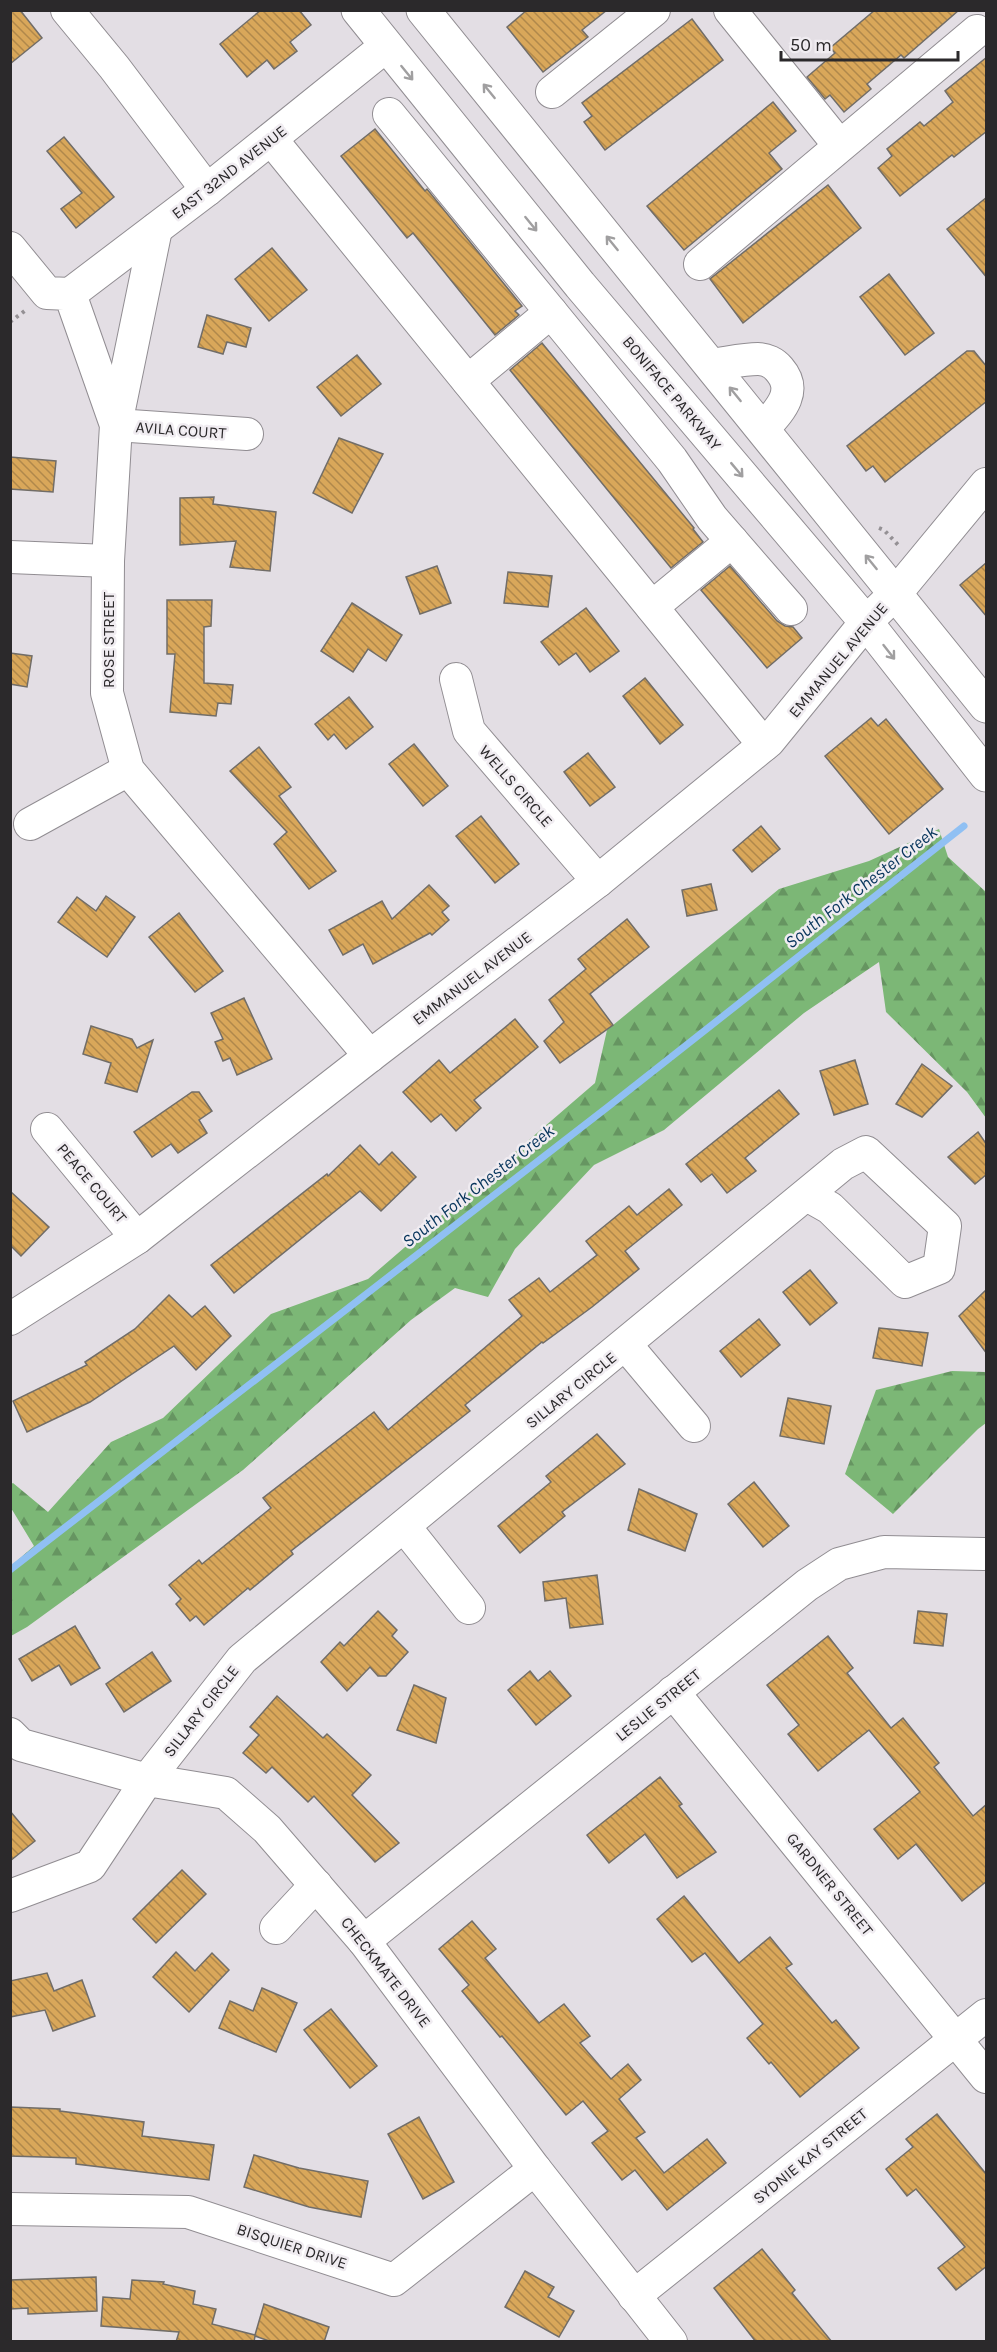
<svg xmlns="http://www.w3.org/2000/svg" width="997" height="2352" font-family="Karla,sans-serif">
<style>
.forest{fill:url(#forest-firs)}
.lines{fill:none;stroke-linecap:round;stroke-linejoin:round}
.stream{stroke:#90c0f3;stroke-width:7}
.building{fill:url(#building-back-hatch);stroke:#716d68;stroke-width:1.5}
.minor-casing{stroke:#918d92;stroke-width:34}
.major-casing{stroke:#918d92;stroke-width:35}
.path{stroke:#949094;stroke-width:4;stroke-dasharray:3 4.5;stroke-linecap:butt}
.minor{stroke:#fff;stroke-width:32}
.major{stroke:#fff;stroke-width:33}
.oneway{stroke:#a09fa0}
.labels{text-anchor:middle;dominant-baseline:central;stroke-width:5;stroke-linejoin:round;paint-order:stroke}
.street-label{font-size:16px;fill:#2b292b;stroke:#f0ecf1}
.water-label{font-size:18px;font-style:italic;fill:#06345b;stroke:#f0ecf1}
</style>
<defs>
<pattern id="forest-firs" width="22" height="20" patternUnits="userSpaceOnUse" patternTransform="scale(1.5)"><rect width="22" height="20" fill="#7cb776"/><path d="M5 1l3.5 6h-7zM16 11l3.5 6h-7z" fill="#669561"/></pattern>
<pattern id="building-back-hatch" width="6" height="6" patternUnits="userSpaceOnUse" patternTransform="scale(1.5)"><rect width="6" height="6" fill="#d9a75a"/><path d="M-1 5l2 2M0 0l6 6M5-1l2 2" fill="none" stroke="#b0884b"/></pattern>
</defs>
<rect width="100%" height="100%" fill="#e3dee4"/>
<g class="forest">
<polygon points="939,829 948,857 986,892 986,1118 967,1092 886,1012 879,962 804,1013 664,1130 594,1165 515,1249 488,1297 455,1288 411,1320 243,1470 27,1627 11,1636 11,1566 34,1546 11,1508 11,1484 13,1483 48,1512 111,1442 163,1418 271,1314 368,1279 595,1083 607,1030 779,889 869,861"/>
<polygon points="952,1371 986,1372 986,1423 978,1429 893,1514 845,1474 876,1390"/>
</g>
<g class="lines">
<polyline class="stream" points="10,1570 609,1106 964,826"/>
</g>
<g class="building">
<polygon points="10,10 20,10 42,38 10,64"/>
<polygon points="261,10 299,10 311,25 290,42 297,51 274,69 267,60 247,77 220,44"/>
<polygon points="527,10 607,10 582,30 588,37 543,72 507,27"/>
<polygon points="875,10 959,10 904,58 901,55 867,84 871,89 844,112 830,95 825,99 807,77 835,53 830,48"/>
<polygon points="692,19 723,60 605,150 584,122 592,116 582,103"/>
<polygon points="987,57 987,131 954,157 952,155 900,196 878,168 892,156 887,149 920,122 924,126 953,102 945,91"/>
<polygon points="773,102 796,131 769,153 782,169 684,250 647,206"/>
<polygon points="375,129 425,191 427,189 522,306 515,311 519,315 495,335 413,233 407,238 341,156"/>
<polygon points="64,137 114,197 76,228 61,209 82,193 47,151"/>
<polygon points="828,185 861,228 743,323 710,279"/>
<polygon points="987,197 987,278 947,229"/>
<polygon points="272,248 307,290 269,321 235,279"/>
<polygon points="889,274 934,333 905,355 860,297"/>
<polygon points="207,315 251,328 246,347 227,342 223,354 198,347"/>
<polygon points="542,343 694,528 693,529 703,542 671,568 510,370"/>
<polygon points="967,351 974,351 987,367 987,401 885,482 873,466 866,471 847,446"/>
<polygon points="357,355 381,384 341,416 317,387"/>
<polygon points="339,438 383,454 352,513 313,493"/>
<polygon points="10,457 56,461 53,492 10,489"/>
<polygon points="214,497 213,504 276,512 270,571 230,567 236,541 180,545 180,498"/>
<polygon points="987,562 987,617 960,585"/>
<polygon points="437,566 451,603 420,614 406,577"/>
<polygon points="730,566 777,621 785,626 793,627 802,638 767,668 701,590"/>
<polygon points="508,572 552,576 548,607 504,603"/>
<polygon points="167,600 212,600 211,626 204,627 204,683 233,685 231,704 218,703 216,716 170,712 175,654 167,654"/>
<polygon points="352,603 402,635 386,661 368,649 353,672 321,651"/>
<polygon points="586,608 619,651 590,672 576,653 559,665 541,642"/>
<polygon points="10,653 32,656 27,687 10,684"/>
<polygon points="645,678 683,725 660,744 623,696"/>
<polygon points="349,697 373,727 346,749 334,734 328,740 315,724"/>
<polygon points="871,718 878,726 886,719 943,789 889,834 825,756"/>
<polygon points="414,744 448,786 423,806 389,764"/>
<polygon points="259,747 291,787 279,796 336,871 309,889 274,844 287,832 230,771"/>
<polygon points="588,753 615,787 590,806 564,772"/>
<polygon points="481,816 519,864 495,883 456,836"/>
<polygon points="761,826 780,849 752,872 733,850"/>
<polygon points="711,884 717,910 687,916 682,890"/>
<polygon points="429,885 449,906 442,912 449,920 432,935 430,933 373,964 363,944 343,955 329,930 382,901 392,919"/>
<polygon points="106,896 135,917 107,957 58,922 77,897 96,911"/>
<polygon points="179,913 223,971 195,992 149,937"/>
<polygon points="627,919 649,947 590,994 613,1025 560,1063 544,1041 564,1022 549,1000 586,969 578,959"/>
<polygon points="244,998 272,1059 237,1075 230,1058 223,1061 215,1042 223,1039 211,1013"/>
<polygon points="515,1019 538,1047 474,1100 481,1108 456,1131 441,1114 431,1122 403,1092 439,1060 450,1073"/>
<polygon points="91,1026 132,1039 137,1048 153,1040 137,1092 105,1083 111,1063 83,1054"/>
<polygon points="855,1060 868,1104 834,1115 820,1071"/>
<polygon points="922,1064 952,1086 922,1117 896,1104"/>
<polygon points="779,1090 799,1114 745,1158 756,1171 727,1193 712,1174 701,1182 686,1164"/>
<polygon points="192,1092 199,1092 212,1111 199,1120 207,1133 178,1153 171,1144 152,1157 134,1132"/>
<polygon points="978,1132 987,1145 987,1174 975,1184 948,1157"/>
<polygon points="360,1145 379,1165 392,1152 416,1177 381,1211 360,1191 234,1293 211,1265 327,1174 328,1176"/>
<polygon points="669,1189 682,1205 625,1251 639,1269 592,1307 543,1343 542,1342 465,1405 470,1411 291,1551 293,1554 250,1590 248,1588 204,1625 196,1616 190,1621 176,1604 181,1599 169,1585 199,1560 202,1564 271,1508 263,1498 374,1412 388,1430 522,1316 509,1300 539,1278 550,1292 597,1255 586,1241 629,1206 637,1215"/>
<polygon points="10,1191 49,1227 21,1256 10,1245"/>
<polygon points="810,1270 837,1303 810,1325 783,1292"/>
<polygon points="987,1289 987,1354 959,1316"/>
<polygon points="169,1295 192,1317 205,1306 231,1336 196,1370 174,1346 90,1402 27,1432 13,1401 87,1365 85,1362 135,1329"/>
<polygon points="759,1319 780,1345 741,1377 720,1351"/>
<polygon points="879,1328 928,1333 922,1366 873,1358"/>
<polygon points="788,1398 831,1406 824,1444 780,1436"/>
<polygon points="597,1434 625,1464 562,1512 565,1516 520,1553 498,1526 551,1482 546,1476"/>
<polygon points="754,1482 789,1526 763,1547 728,1504"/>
<polygon points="639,1489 697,1514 685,1551 628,1530"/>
<polygon points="597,1575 603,1624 570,1628 566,1598 545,1601 543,1582"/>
<polygon points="378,1611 397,1630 392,1636 408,1652 386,1676 378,1676 370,1667 347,1691 321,1662 340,1642 344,1646"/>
<polygon points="918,1611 947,1614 943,1646 914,1643"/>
<polygon points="75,1626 100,1668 71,1685 59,1665 32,1681 19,1659"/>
<polygon points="828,1636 853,1668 847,1673 891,1728 903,1718 939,1763 934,1767 973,1816 987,1804 987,1881 962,1901 916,1844 898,1859 874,1829 920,1792 869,1730 818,1771 788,1734 799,1725 767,1685"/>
<polygon points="152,1652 171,1681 124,1712 106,1684"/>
<polygon points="530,1671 538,1681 550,1671 571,1696 536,1725 508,1690"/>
<polygon points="414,1685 446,1698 436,1743 397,1730"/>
<polygon points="277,1696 323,1738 327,1734 371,1775 352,1795 399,1843 375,1862 314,1796 308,1802 272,1767 266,1773 243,1753 259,1735 250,1727"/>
<polygon points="660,1777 682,1804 679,1806 716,1852 677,1878 645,1834 609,1863 587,1835"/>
<polygon points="10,1811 35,1841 10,1861"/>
<polygon points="182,1870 206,1894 156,1943 133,1919"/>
<polygon points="684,1896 739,1963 770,1937 792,1964 786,1968 832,2023 836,2020 859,2048 800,2097 771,2062 769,2064 747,2038 763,2024 705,1953 692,1962 657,1919"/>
<polygon points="472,1921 496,1949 485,1958 539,2023 564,2004 590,2036 580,2043 611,2079 628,2064 641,2080 619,2099 645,2132 636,2138 664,2173 707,2139 726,2163 667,2210 635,2170 622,2180 592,2143 608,2131 583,2101 566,2115 502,2036 500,2037 462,1991 469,1985 439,1949"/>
<polygon points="176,1952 195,1971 212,1953 229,1970 189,2012 153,1977"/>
<polygon points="47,1973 54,1991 82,1980 95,2016 53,2031 45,2010 10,2017 10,1981"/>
<polygon points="262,1988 297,2003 276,2052 219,2028 230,2001 253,2011"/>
<polygon points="331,2009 377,2066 350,2088 304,2030"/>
<polygon points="10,2107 60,2109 60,2111 144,2122 142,2136 214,2145 209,2180 76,2164 76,2158 10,2156"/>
<polygon points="937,2114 987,2175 987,2266 956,2290 938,2268 965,2247 916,2189 907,2196 886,2169 913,2147 906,2139"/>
<polygon points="419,2117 454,2182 423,2199 388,2134"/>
<polygon points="254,2155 299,2168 368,2181 361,2217 309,2207 244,2187"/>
<polygon points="762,2249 795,2290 792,2293 832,2342 756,2342 714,2288"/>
<polygon points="525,2271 554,2287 548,2297 574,2311 559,2337 505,2307"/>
<polygon points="96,2277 97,2311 28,2314 28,2308 10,2309 10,2280"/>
<polygon points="132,2280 164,2282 163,2284 195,2291 193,2304 216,2309 212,2324 255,2335 264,2304 329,2327 324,2342 272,2342 255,2336 254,2342 176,2342 179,2332 101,2326 103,2297 130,2299"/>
</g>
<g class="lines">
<defs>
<g id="minor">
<polyline points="67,10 114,67 207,190"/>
<polyline points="730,10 839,145"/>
<polyline points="552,92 654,10"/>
<polyline points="389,114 551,312 468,381"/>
<polyline points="271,139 764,745"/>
<polyline points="10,248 47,293 70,294 116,425 108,561 107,693 128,770 370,1056"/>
<polyline points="700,264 977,31"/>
<polyline points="70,294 207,190 386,46"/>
<polyline points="551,312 672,460 712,518 791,609"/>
<path d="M711 365C727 363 743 359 758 359 766 359 774 363 779 369 799 392 779 411 763 429"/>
<polyline points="116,424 156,229"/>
<polyline points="116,425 247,434"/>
<polyline points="10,557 108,561"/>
<polyline points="652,607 732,541"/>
<polyline points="456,679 469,731 598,881"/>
<polyline points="30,824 128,770"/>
<polyline points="47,1129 137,1238"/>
<polyline points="10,1319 137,1238 370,1056 598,881 769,741 866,622 896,593 986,484"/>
<polyline points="626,1345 694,1426"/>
<polyline points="404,1526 469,1608"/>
<polyline points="673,1692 986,2077"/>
<polyline points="10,1734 21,1745 147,1780 226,1793 267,1829 364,1941 535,2169 671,2342"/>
<polyline points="10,1896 90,1866 147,1780 242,1659 843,1164 866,1152 945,1226 939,1268 905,1282 830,1208 807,1195"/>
<polyline points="276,1928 316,1885"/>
<polyline points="364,1941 807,1585 839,1564 884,1552 984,1554"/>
<polyline points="10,2209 188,2212 394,2280 535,2169"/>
<polyline points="634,2296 986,2015"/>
</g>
<g id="major">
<polyline points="358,10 580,285 866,622 986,775"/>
<polyline points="423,10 986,706"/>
</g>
</defs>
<use href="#minor" class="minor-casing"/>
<use href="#major" class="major-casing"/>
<g class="path">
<polyline points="10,322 26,310"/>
<polyline points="879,528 884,530 900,547"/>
</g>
<use href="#minor" class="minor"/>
<use href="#major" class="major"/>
</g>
<defs><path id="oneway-shaft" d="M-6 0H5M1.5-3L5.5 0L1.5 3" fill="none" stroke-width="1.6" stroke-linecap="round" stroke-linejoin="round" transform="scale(1.5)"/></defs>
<g class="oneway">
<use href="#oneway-shaft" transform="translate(407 73) rotate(51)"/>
<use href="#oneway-shaft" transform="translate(489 91) rotate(-129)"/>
<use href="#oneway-shaft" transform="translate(531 224) rotate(51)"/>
<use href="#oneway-shaft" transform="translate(612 243) rotate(-129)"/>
<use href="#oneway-shaft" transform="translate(735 394) rotate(-129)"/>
<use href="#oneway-shaft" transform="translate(737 470) rotate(50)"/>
<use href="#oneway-shaft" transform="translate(871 562) rotate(-129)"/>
<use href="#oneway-shaft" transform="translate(889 652) rotate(52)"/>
</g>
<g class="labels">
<g class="street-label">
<text transform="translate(229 172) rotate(-38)">EAST 32ND AVENUE</text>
<text transform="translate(672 393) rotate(50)">BONIFACE PARKWAY</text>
<text transform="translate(181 430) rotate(4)">AVILA COURT</text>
<text transform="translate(108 640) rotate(-90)">ROSE STREET</text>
<text transform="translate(838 660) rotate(-50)">EMMANUEL AVENUE</text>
<text transform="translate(516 786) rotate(49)">WELLS CIRCLE</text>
<text transform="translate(472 978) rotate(-37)">EMMANUEL AVENUE</text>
<text transform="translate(92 1183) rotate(50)">PEACE COURT</text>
<text transform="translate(571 1390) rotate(-39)">SILLARY CIRCLE</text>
<text transform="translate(658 1705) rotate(-39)">LESLIE STREET</text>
<text transform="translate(201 1711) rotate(-52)">SILLARY CIRCLE</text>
<text transform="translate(830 1884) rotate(51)">GARDNER STREET</text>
<text transform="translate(386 1972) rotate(52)">CHECKMATE DRIVE</text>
<text transform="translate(810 2156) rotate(-39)">SYDNIE KAY STREET</text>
<text transform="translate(292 2246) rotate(18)">BISQUIER DRIVE</text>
</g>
<g class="water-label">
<text transform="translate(861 887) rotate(-38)">South Fork Chester Creek</text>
<text transform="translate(478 1186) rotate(-38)">South Fork Chester Creek</text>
</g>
</g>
<rect width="997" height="2352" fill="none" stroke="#2b292b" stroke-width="24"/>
<path d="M781 51v9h177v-9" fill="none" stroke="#2b292b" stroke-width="3"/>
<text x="790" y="51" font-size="18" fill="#2b292b" stroke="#f0ecf1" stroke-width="4.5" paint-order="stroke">50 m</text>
</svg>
